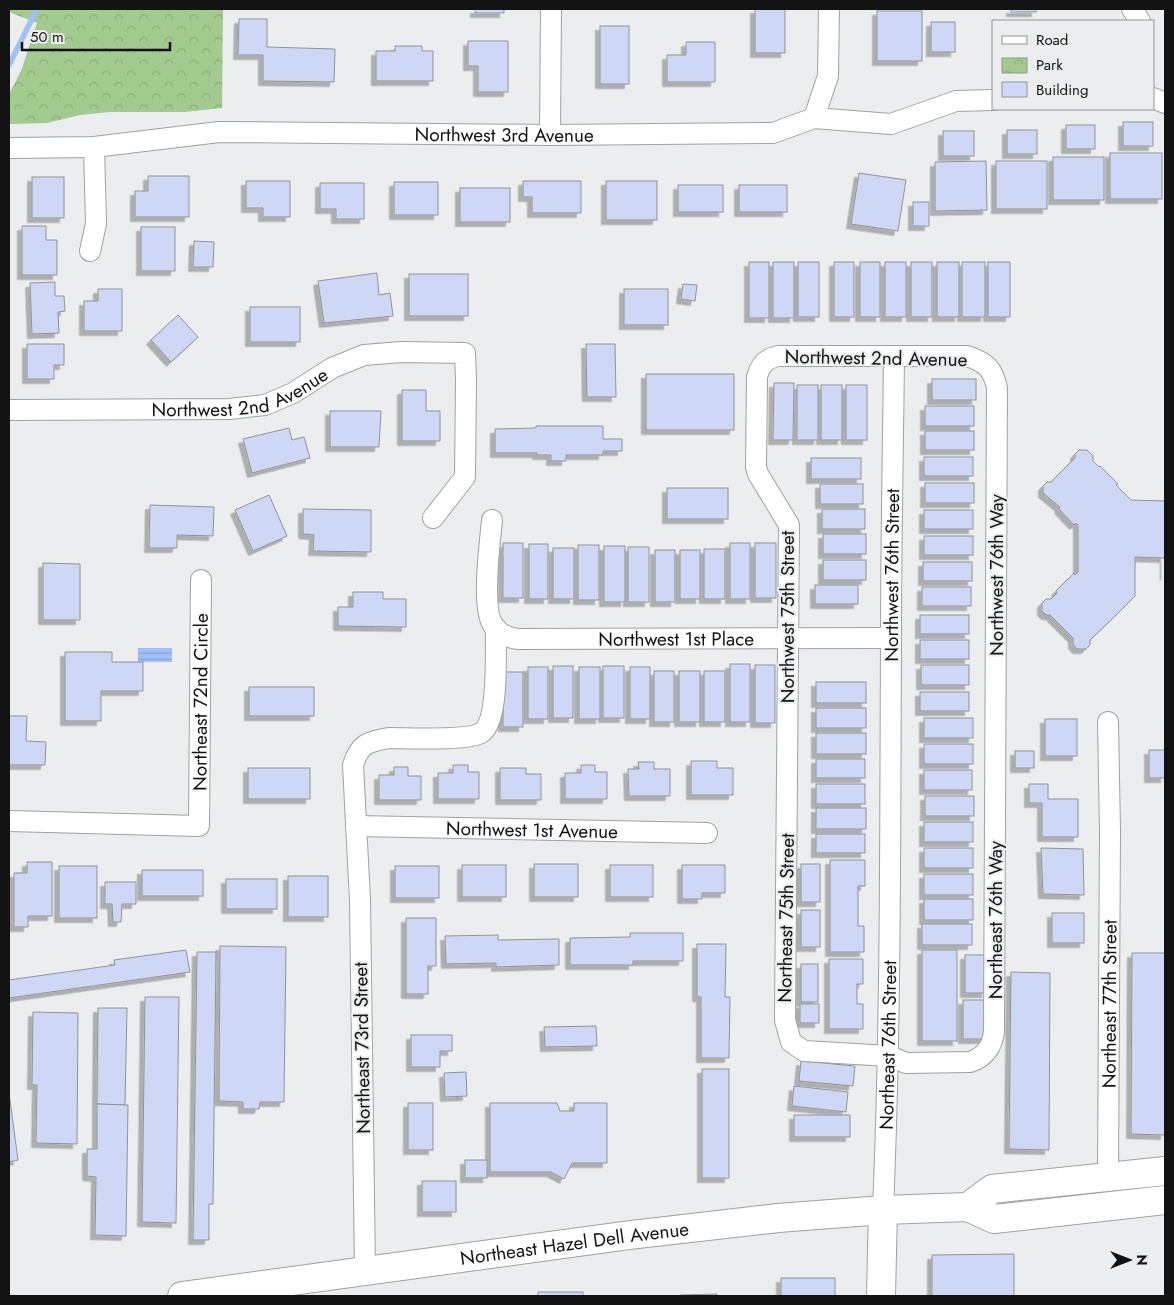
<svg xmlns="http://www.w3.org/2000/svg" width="1174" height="1305" font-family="Jost,sans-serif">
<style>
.park{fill:url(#park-crowns)}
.water{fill:url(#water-rules)}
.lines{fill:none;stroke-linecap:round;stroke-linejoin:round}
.stream{stroke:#a1c0f7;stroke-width:5.5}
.building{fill:#ced7f6;stroke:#929395;filter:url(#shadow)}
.street-casing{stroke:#a0a1a3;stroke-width:22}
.secondary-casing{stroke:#a0a1a3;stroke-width:30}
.street{stroke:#fff;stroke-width:20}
.secondary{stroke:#fff;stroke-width:28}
.labels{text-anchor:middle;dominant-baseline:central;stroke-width:4;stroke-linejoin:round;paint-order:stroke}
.street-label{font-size:19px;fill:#131314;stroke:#ecedef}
</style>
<defs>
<pattern id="park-crowns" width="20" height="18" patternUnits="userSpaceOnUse" patternTransform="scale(1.25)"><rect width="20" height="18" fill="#a3ca8f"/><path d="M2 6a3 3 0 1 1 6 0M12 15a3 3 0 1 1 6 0" fill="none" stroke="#8bad7a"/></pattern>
<pattern id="water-rules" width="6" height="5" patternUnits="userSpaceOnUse" patternTransform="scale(1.25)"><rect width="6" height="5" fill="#a1c0f7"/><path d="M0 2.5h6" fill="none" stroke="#8aa4d3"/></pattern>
<filter id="shadow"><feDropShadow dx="-4.5" dy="4.5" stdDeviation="0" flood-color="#0004"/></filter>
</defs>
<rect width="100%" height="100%" fill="#ecedef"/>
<polygon class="park" points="9,9 223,9 222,108 184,112 110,112 80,115 47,123 9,124 9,94 21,71 37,23 9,12"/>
<rect class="water" x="138" y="648" width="34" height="14"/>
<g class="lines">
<polyline class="stream" points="9,65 37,9"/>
</g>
<g class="building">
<rect x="475" y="9" width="29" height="4"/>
<rect x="755" y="9" width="30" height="44"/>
<rect x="1011" y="9" width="25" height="3"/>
<rect x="877" y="11" width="45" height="50"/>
<polygon points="239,19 267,19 267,47 335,49 334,82 263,81 263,55 238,55"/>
<rect x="931" y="22" width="24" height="30"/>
<rect x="600" y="26" width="29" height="58"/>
<polygon points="468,41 508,41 508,92 478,92 478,66 468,66"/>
<polygon points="686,42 715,42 715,82 667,82 667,55 686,55"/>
<polygon points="395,46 422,46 422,51 433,51 433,81 376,81 376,51 395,51"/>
<rect x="1123" y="122" width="30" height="24"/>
<rect x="1066" y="125" width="29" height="24"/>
<rect x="1007" y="130" width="30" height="24"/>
<rect x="943" y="131" width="31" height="25"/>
<rect x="1110" y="153" width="52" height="46"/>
<rect x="1053" y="157" width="51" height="43"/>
<polygon points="986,161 987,210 935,211 935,162"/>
<rect x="996" y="161" width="51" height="48"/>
<polygon points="859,173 906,180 898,231 851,224"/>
<polygon points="148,176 189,176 189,217 135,217 135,191 148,191"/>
<rect x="32" y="177" width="32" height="41"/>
<polygon points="246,181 290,181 290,217 263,217 263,208 246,208"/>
<polygon points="523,181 581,181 581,213 532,213 532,197 523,197"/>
<rect x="606" y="181" width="51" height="39"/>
<rect x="394" y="182" width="44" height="33"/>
<polygon points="320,183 364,183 364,219 336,219 336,209 320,209"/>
<rect x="678" y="185" width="45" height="27"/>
<rect x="739" y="185" width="48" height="27"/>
<rect x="460" y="188" width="50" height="34"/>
<rect x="913" y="202" width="16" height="24"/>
<polygon points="22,226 46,226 46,240 57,240 57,275 22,275"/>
<rect x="141" y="227" width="34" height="44"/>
<polygon points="194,241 214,242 213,267 193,267"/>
<rect x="749" y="262" width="20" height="56"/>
<rect x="773" y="262" width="21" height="56"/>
<rect x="798" y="262" width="21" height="55"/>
<rect x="834" y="262" width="20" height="55"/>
<rect x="860" y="262" width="20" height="55"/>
<rect x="885" y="262" width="21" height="55"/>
<rect x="911" y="262" width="21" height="55"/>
<rect x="937" y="262" width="22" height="55"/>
<rect x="962" y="262" width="23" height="55"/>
<rect x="988" y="262" width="22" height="55"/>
<polygon points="377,273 379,295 390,293 393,316 324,323 318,281"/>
<rect x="409" y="274" width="59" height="42"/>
<polygon points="55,282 55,296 64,296 65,311 58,312 59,333 32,334 30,283"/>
<polygon points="683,284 697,285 695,301 681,299"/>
<polygon points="98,289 122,289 122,331 84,331 84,301 98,301"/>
<rect x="624" y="289" width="44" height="36"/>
<rect x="250" y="307" width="50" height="35"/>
<polygon points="178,315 198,337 171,362 151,340"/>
<polygon points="27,344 64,344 64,365 54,365 54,379 27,379"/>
<polygon points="586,344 615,344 616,397 587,397"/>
<rect x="646" y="374" width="88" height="56"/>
<rect x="932" y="379" width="44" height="21"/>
<polygon points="774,383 794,383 793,440 773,440"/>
<rect x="797" y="385" width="21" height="55"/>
<rect x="821" y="385" width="21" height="55"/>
<rect x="846" y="385" width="21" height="55"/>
<polygon points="402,390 426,390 426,411 440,411 440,441 402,441"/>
<rect x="925" y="406" width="49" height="20"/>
<polygon points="330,411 381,411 379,447 330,447"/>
<polygon points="536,426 603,426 603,439 622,439 622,451 603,451 603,455 566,455 566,461 551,461 551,455 537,455 537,453 495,453 495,429 536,428"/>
<polygon points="289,428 292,440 304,437 310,458 252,473 243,439"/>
<rect x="925" y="431" width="49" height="19"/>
<polygon points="1079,450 1087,450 1093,456 1093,461 1099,467 1100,466 1118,484 1116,485 1131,500 1165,501 1165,576 1165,558 1135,557 1135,596 1115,616 1090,640 1090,645 1086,649 1077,649 1073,644 1073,638 1050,615 1046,615 1042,611 1042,603 1046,599 1051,599 1057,593 1056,591 1074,573 1075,575 1078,572 1078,525 1076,523 1074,525 1059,509 1060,507 1043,493 1043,486 1047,482 1051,482 1075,458 1075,454"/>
<rect x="924" y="457" width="49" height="19"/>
<rect x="811" y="458" width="50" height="21"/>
<rect x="925" y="483" width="49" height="20"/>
<rect x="820" y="484" width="43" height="20"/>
<rect x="667" y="488" width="61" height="31"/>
<polygon points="269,495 287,536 253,551 235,510"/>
<polygon points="150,505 214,507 213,536 177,535 177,548 149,548"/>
<polygon points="303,509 371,510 371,552 313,551 314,535 303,534"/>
<rect x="822" y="509" width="43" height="20"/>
<rect x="924" y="510" width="49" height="19"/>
<rect x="823" y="534" width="43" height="20"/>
<rect x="924" y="536" width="49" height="19"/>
<rect x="503" y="543" width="20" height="55"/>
<rect x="730" y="543" width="20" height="56"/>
<rect x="755" y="543" width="21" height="55"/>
<rect x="529" y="544" width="19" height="55"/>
<rect x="578" y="545" width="21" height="55"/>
<rect x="604" y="546" width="21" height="56"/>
<rect x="628" y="547" width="21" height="55"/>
<rect x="553" y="548" width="21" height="51"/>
<rect x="704" y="549" width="21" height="50"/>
<rect x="655" y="550" width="20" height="52"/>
<rect x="680" y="550" width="20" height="49"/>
<rect x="823" y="560" width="43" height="20"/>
<rect x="923" y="562" width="49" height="19"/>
<polygon points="43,563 80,564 80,620 43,620"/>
<rect x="815" y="585" width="43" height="19"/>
<rect x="922" y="587" width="49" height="19"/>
<polygon points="353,592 383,592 383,599 406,599 406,627 338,626 338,607 353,607"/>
<rect x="920" y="615" width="49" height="19"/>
<rect x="920" y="640" width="49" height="19"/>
<polygon points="65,652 112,652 112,662 143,662 143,691 101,691 101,721 65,721"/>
<rect x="730" y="664" width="20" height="58"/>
<rect x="755" y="665" width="20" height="58"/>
<rect x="921" y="665" width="48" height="20"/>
<rect x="553" y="666" width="20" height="52"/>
<rect x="603" y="666" width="21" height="52"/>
<rect x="528" y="667" width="20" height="52"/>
<rect x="579" y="667" width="21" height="52"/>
<rect x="630" y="667" width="20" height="52"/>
<rect x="654" y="671" width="20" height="51"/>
<rect x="679" y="671" width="21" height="51"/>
<rect x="704" y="671" width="21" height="51"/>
<rect x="503" y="672" width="20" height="55"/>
<rect x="816" y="682" width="50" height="21"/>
<rect x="249" y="687" width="65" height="29"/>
<rect x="920" y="692" width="49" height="19"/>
<rect x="816" y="708" width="50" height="20"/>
<polygon points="9,716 27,716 26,741 46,742 45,765 9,765"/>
<rect x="924" y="718" width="49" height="20"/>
<rect x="1045" y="719" width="32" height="37"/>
<rect x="816" y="733" width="50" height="21"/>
<rect x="924" y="744" width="49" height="20"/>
<rect x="1149" y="750" width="16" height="28"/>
<rect x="1015" y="751" width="19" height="17"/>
<rect x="816" y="759" width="49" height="19"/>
<polygon points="691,761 717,761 717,768 733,768 733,795 691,795"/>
<polygon points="638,762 654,762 654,769 670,769 670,796 629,796 628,769 639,769"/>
<polygon points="453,765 468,765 468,772 479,772 479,799 438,799 438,773 453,773"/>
<polygon points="581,765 595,765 595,772 607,772 607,799 565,799 565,773 581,773"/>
<polygon points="394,767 408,767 408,776 421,776 421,800 379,800 379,775 394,775"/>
<rect x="248" y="768" width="62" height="31"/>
<polygon points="500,768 526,768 526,774 541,774 541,800 500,800"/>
<rect x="924" y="770" width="48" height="20"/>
<rect x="816" y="784" width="49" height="20"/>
<polygon points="1029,784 1048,784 1048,799 1078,799 1078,837 1042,837 1042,803 1029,803"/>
<rect x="925" y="796" width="49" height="20"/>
<rect x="816" y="808" width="50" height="21"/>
<rect x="924" y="822" width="49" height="20"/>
<rect x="816" y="834" width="49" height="19"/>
<rect x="924" y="848" width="49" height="20"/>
<polygon points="1041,848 1083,849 1084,895 1043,894"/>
<polygon points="830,860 865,860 865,886 858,886 858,926 864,926 864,952 830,952"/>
<polygon points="27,862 52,862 52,916 28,916 28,927 14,927 14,873 27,873"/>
<rect x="534" y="864" width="44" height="33"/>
<rect x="801" y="864" width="19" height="38"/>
<rect x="462" y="865" width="44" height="32"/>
<rect x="610" y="865" width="43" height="32"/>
<polygon points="682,865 725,865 725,893 702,893 702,899 682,899"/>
<rect x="59" y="866" width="38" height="52"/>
<rect x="395" y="866" width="44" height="32"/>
<rect x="142" y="870" width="61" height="26"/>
<rect x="924" y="874" width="49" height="21"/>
<rect x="288" y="876" width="40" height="41"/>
<rect x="226" y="879" width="51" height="30"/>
<polygon points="105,882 136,882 136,904 122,904 121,922 113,922 112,904 105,904"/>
<rect x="924" y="899" width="49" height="21"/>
<rect x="801" y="910" width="19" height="37"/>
<rect x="1052" y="913" width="32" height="30"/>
<polygon points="406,918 436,918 436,966 428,966 428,994 406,994"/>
<rect x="922" y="924" width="50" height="21"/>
<polygon points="630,933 683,933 683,961 633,961 633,965 570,965 570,938 630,937"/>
<polygon points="498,935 498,940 559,939 559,965 496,967 496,963 446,964 445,936"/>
<polygon points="697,944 726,944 725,997 730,997 729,1058 701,1058 701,997 697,997"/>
<polygon points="220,946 286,947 284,1102 260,1102 259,1109 243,1109 243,1102 219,1101"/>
<polygon points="186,950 190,972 9,998 9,980 115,965 114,960"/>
<rect x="922" y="950" width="35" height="91"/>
<polygon points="197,952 216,952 213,1204 209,1204 209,1240 193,1240"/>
<polygon points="1132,953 1165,953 1165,1135 1131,1134"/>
<rect x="965" y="955" width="21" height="38"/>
<polygon points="829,959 863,959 863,984 857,984 857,1004 863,1004 863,1029 829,1029"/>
<rect x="801" y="964" width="17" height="38"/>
<polygon points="1011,972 1050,973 1049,1150 1009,1149"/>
<polygon points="145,997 179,997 176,1223 142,1222"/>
<rect x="963" y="1000" width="22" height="39"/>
<rect x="800" y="1004" width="19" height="19"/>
<polygon points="98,1008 127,1008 125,1105 97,1104"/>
<polygon points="33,1012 78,1013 77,1144 36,1143 37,1085 32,1085"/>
<polygon points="596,1026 597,1046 545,1047 544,1027"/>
<polygon points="411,1035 452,1035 452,1051 440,1051 440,1067 411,1067"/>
<polygon points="801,1061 855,1066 853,1086 799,1081"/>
<rect x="702" y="1069" width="27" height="109"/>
<polygon points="466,1072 467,1096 445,1097 444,1073"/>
<polygon points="794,1086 848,1092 846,1112 792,1106"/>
<polygon points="9,1093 18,1160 9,1162"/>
<rect x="408" y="1103" width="25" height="47"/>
<polygon points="490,1103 557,1103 560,1111 574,1111 574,1103 607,1103 607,1163 572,1163 564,1179 551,1172 490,1172"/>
<polygon points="97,1104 128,1105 126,1236 95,1235 96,1177 87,1176 87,1149 97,1149"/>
<rect x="794" y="1115" width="56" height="22"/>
<rect x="465" y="1160" width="22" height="18"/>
<rect x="422" y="1181" width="34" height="31"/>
<polygon points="1014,1254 1014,1296 932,1296 932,1255"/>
<rect x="781" y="1278" width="54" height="18"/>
<rect x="538" y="1292" width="45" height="4"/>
<polygon points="717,1294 717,1296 680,1296 680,1295"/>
</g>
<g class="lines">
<defs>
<g id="street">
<polyline points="1132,9 1140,21"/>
<polyline points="1153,98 1165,103"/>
<polyline points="814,118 828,76 829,9"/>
<polyline points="550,135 551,9"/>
<path id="s1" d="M9 148 94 147 219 132 550 135 773 133 814 118 891 124 956 101 993 100"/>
<polyline points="90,251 96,224 94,147"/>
<path d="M779 356H967C986 362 993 369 997 388L994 1032C992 1047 985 1057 970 1062L906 1063 889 1056 804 1051 791 1042 785 1020 789 525 758 474 756 467 757 377C760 365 766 358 779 356Z"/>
<path id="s2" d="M9 410 229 409 265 405 293 393 332 368 364 355 402 352 465 353 466 380 465 477 433 518"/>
<path id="s3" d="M492 520C490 543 481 607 493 625 499 635 509 638 519 639L891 638"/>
<path id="s4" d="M9 821 199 826 201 580"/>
<path id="s5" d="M356 826 707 833"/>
<path id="s6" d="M1108 1176 1110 831 1108 722"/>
<path id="s7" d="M883 1210C891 1020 890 830 891 640 891 545 893 451 894 357"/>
<path d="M365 1271 360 900 353 765C360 743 368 742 389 738 408 738 467 741 481 733 500 721 495 651 496 628"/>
</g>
<g id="secondary">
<polyline points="968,1207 992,1189 1165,1171"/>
<path id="s8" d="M182 1296 630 1235 778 1218 883 1210 968 1207 994 1219 1165 1200"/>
<polyline points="881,1296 883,1210"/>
</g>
</defs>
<use href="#street" class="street-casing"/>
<use href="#secondary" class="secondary-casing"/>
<use href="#street" class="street"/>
<use href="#secondary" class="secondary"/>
</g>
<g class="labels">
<g class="street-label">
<text stroke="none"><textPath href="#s1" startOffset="496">Northwest 3rd Avenue</textPath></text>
<text transform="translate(876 358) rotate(1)">Northwest 2nd Avenue</text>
<text stroke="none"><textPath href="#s2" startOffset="234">Northwest 2nd Avenue</textPath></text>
<text stroke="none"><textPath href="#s7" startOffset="635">Northwest 76th Street</textPath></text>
<text transform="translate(996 575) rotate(-90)">Northwest 76th Way</text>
<text transform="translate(787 617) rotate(-90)">Northwest 75th Street</text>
<text stroke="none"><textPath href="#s3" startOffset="294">Northwest 1st Place</textPath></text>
<text stroke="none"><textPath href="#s4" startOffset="314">Northeast 72nd Circle</textPath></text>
<text stroke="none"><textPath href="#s5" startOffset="176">Northwest 1st Avenue</textPath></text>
<text transform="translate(786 918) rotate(-89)">Northeast 75th Street</text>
<text transform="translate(995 920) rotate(-90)">Northeast 76th Way</text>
<text stroke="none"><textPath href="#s6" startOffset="172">Northeast 77th Street</textPath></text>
<text stroke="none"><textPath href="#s7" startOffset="165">Northeast 76th Street</textPath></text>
<text transform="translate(362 1048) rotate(-91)">Northeast 73rd Street</text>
<text stroke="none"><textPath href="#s8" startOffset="396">Northeast Hazel Dell Avenue</textPath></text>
</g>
</g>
<rect width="1174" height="1305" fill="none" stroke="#131314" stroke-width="20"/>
<rect x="992" y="20" width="162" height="90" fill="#ecedef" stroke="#959697"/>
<rect x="1002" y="36" width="25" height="8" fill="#ffffff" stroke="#959697"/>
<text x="1036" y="45" font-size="15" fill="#131314">Road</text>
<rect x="1002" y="58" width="25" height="15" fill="url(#park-crowns)" stroke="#959697"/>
<text x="1036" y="70" font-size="15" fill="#131314">Park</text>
<rect x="1002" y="82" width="25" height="15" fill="#ced7f6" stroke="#959697"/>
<text x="1036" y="95" font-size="15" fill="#131314">Building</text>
<g transform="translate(1129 1260) rotate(90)" stroke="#ecedef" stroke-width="4" paint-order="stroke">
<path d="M0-4L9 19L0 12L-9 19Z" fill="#131314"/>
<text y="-8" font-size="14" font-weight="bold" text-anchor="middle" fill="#131314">N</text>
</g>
<path d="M22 42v8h148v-8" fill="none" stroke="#131314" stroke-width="2.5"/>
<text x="30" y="42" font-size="15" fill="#131314" stroke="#ecedef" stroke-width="4" paint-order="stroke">50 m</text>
</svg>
